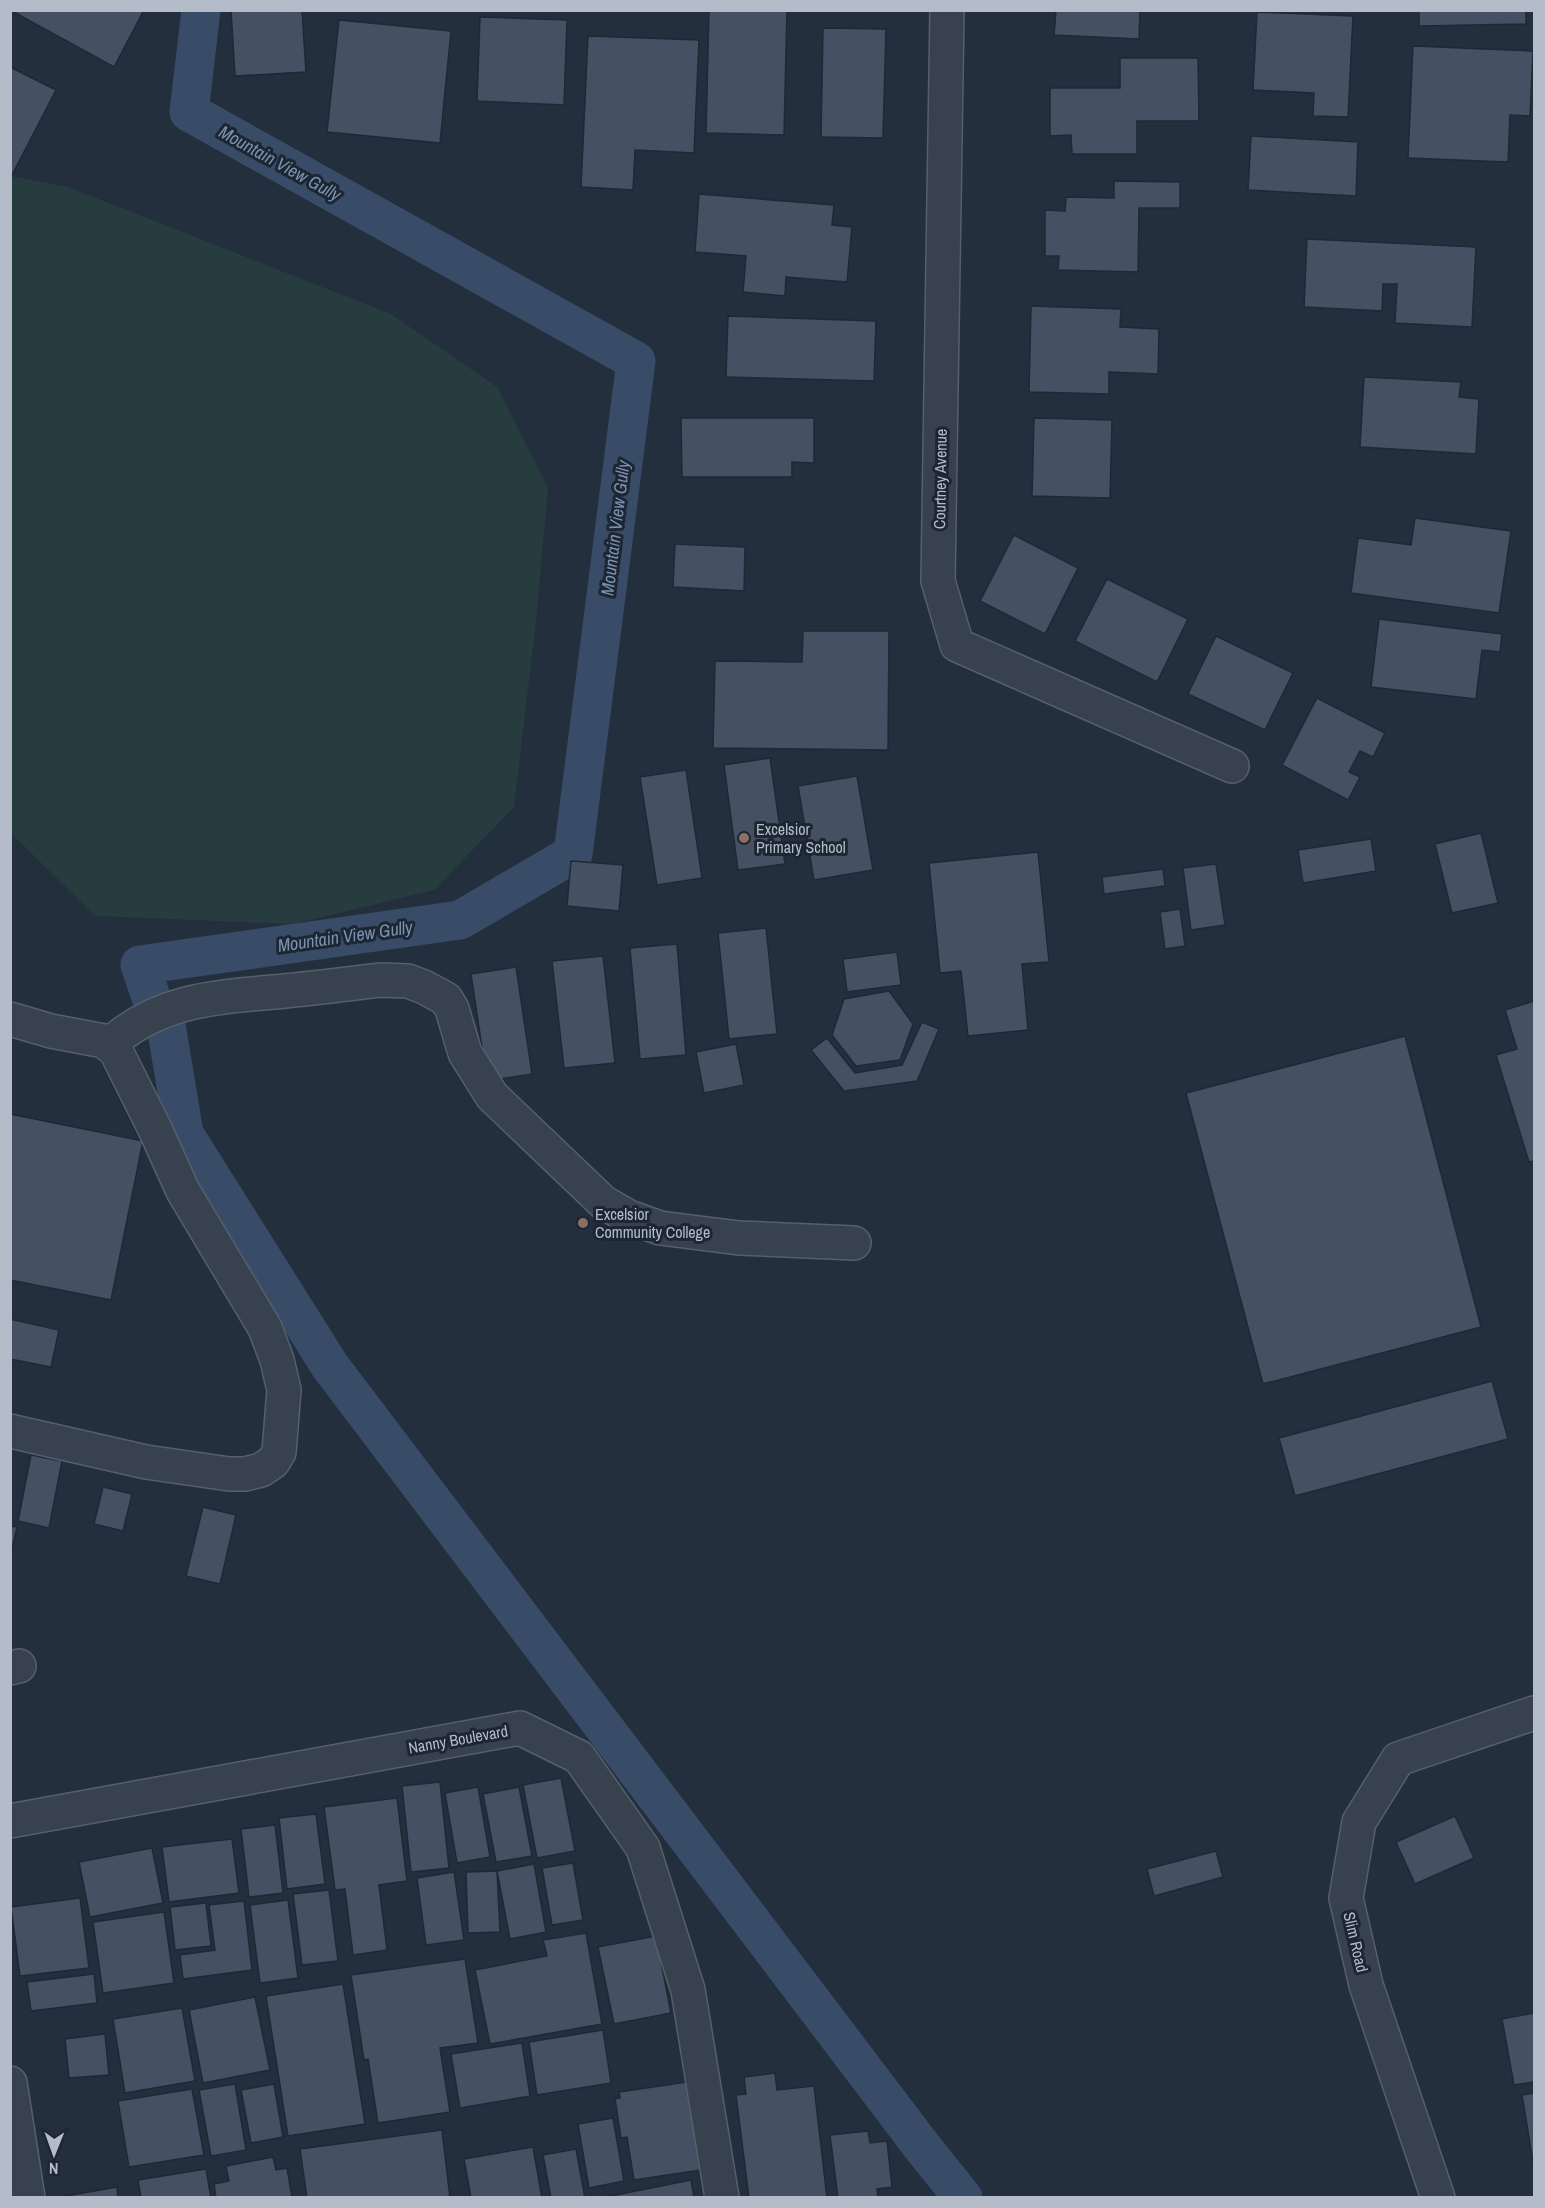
<svg xmlns="http://www.w3.org/2000/svg" width="1545" height="2208" font-family="'Archivo Narrow',sans-serif">
<style>
.green{fill:#263c3f}
.lines{fill:none;stroke-linecap:round;stroke-linejoin:round}
.canal{stroke:#394c67;stroke-width:39}
.building{fill:#455162;stroke:#1f2835;stroke-width:1.5}
.minor-casing{stroke:#565f6c;stroke-width:36}
.minor{stroke:#38414e;stroke-width:33}
.education-dot{fill:#8d6e63;stroke:#1d2633;stroke-width:2}
.labels{text-anchor:middle;dominant-baseline:central;stroke-width:6;stroke-linejoin:round;paint-order:stroke}
.street-label{font-size:16px;fill:#b4bcc9;stroke:#1d2633}
.poi-label{font-size:16px;fill:#b4bcc9;stroke:#1d2633;text-anchor:start}
.water-label{font-size:18px;font-style:italic;fill:#7c92b1;stroke:#1d2633}
</style>
<rect width="100%" height="100%" fill="#242f3e"/>
<polygon class="green" points="10,176 68,187 391,314 497,387 548,488 536,621 514,807 434,890 293,924 95,916 11,833"/>
<g class="lines">
<g class="canal">
<polyline points="153,1003 140,965 460,920 573,854 636,361 189,112 201,10"/>
<polyline points="166,1025 184,1134 330,1366 920,2144 963,2198"/>
</g>
</g>
<g class="building">
<polygon points="10,10 144,10 114,67"/>
<polygon points="231,10 302,10 306,72 235,76"/>
<polygon points="709,10 787,10 784,135 706,133"/>
<polygon points="1056,10 1140,10 1139,39 1054,35"/>
<polygon points="1419,10 1526,10 1526,24 1419,26"/>
<polygon points="1257,12 1353,16 1348,117 1313,116 1314,93 1253,90"/>
<polygon points="480,17 567,20 564,105 477,101"/>
<polygon points="339,20 451,31 440,143 327,132"/>
<polygon points="823,28 886,29 883,138 821,137"/>
<polygon points="588,36 699,40 694,153 635,150 633,190 581,187"/>
<polygon points="1413,46 1533,51 1530,116 1510,115 1508,162 1408,158"/>
<polygon points="1120,58 1198,58 1199,121 1137,121 1137,154 1072,154 1071,135 1050,136 1050,88 1120,88"/>
<polygon points="10,67 56,90 11,177 10,176"/>
<polygon points="1251,136 1358,142 1356,196 1248,190"/>
<polygon points="1114,181 1180,182 1180,208 1139,208 1138,272 1058,270 1059,256 1045,256 1045,210 1065,211 1066,197 1114,198"/>
<polygon points="699,194 834,205 832,225 852,227 847,282 786,277 785,296 743,292 746,256 695,252"/>
<polygon points="1307,239 1476,247 1472,327 1395,323 1397,284 1383,284 1382,311 1304,307"/>
<polygon points="1031,306 1121,309 1120,327 1159,329 1158,374 1109,372 1109,394 1029,392"/>
<polygon points="728,316 876,321 874,381 726,377"/>
<polygon points="1364,377 1461,382 1459,397 1479,399 1476,454 1360,447"/>
<polygon points="681,418 814,418 814,463 792,462 792,477 682,477"/>
<polygon points="1034,418 1112,420 1110,498 1032,496"/>
<polygon points="1415,518 1511,531 1499,613 1351,593 1358,538 1411,545"/>
<polygon points="1014,535 1078,568 1045,634 980,601"/>
<polygon points="675,544 745,547 744,591 673,587"/>
<polygon points="1107,579 1188,619 1157,682 1075,641"/>
<polygon points="1379,619 1502,634 1500,652 1482,650 1476,699 1371,687"/>
<polygon points="803,631 889,631 888,750 713,748 715,661 802,662"/>
<polygon points="1216,636 1293,673 1265,730 1188,694"/>
<polygon points="1317,698 1385,733 1373,757 1360,751 1349,772 1360,777 1348,800 1282,765"/>
<polygon points="770,758 785,864 738,870 724,765"/>
<polygon points="686,770 702,878 657,885 640,777"/>
<polygon points="857,776 873,870 814,880 798,786"/>
<polygon points="1481,833 1498,903 1452,913 1435,844"/>
<polygon points="1371,839 1376,871 1303,883 1298,850"/>
<polygon points="1038,852 1049,962 1022,964 1028,1030 968,1036 961,971 940,973 929,863"/>
<polygon points="571,861 623,865 619,911 567,906"/>
<polygon points="1216,864 1225,925 1191,930 1183,868"/>
<polygon points="1163,869 1165,886 1104,894 1102,877"/>
<polygon points="1180,909 1185,946 1165,949 1160,912"/>
<polygon points="766,928 777,1034 729,1039 718,933"/>
<polygon points="677,944 686,1055 640,1059 630,948"/>
<polygon points="897,952 901,985 847,992 843,959"/>
<polygon points="603,956 615,1063 564,1068 552,961"/>
<polygon points="516,967 532,1074 487,1081 471,974"/>
<polygon points="889,991 913,1024 900,1060 856,1066 832,1035 844,999"/>
<polygon points="1534,1001 1534,1161 1529,1162 1496,1055 1517,1049 1505,1010"/>
<polygon points="922,1022 939,1029 917,1081 844,1091 811,1050 827,1038 855,1073 902,1065"/>
<polygon points="1405,1036 1481,1327 1263,1384 1186,1093"/>
<polygon points="736,1044 744,1085 704,1093 696,1052"/>
<polygon points="10,1114 143,1141 111,1300 10,1280"/>
<polygon points="10,1319 59,1330 51,1367 10,1359"/>
<polygon points="1492,1381 1508,1439 1295,1496 1279,1438"/>
<polygon points="31,1455 62,1461 49,1528 18,1521"/>
<polygon points="103,1487 132,1494 123,1531 94,1524"/>
<polygon points="203,1507 236,1515 220,1584 186,1576"/>
<polygon points="10,1526 17,1527 10,1558"/>
<polygon points="561,1778 575,1851 537,1858 523,1785"/>
<polygon points="440,1782 449,1868 411,1872 402,1786"/>
<polygon points="478,1787 490,1857 457,1863 445,1793"/>
<polygon points="519,1787 532,1856 496,1862 483,1794"/>
<polygon points="397,1798 407,1881 379,1885 387,1950 353,1955 345,1889 335,1890 324,1807"/>
<polygon points="316,1814 325,1884 287,1889 279,1818"/>
<polygon points="1455,1816 1474,1858 1415,1884 1396,1842"/>
<polygon points="275,1825 283,1893 249,1897 241,1829"/>
<polygon points="232,1839 239,1893 169,1902 162,1847"/>
<polygon points="152,1848 163,1903 90,1917 79,1862"/>
<polygon points="1216,1851 1223,1877 1154,1896 1147,1869"/>
<polygon points="573,1863 583,1920 552,1925 542,1868"/>
<polygon points="534,1864 546,1932 510,1939 497,1871"/>
<polygon points="497,1871 500,1932 468,1933 466,1872"/>
<polygon points="454,1872 464,1940 426,1945 417,1878"/>
<polygon points="329,1890 338,1961 302,1965 293,1894"/>
<polygon points="80,1898 89,1968 20,1976 11,1907"/>
<polygon points="288,1900 298,1978 260,1983 250,1905"/>
<polygon points="244,1901 252,1970 183,1979 180,1955 215,1950 209,1905"/>
<polygon points="206,1903 211,1946 175,1950 170,1907"/>
<polygon points="164,1912 174,1983 103,1993 93,1922"/>
<polygon points="586,1933 602,2024 490,2044 475,1970 547,1956 543,1940"/>
<polygon points="656,1936 671,2013 614,2024 598,1947"/>
<polygon points="465,1959 478,2043 440,2048 450,2112 378,2123 368,2059 364,2060 351,1975"/>
<polygon points="94,1974 97,2003 31,2011 27,1982"/>
<polygon points="343,1984 365,2124 288,2136 266,1996"/>
<polygon points="255,1997 270,2070 203,2083 189,2010"/>
<polygon points="182,2008 195,2081 125,2093 113,2019"/>
<polygon points="1534,2013 1534,2082 1514,2085 1502,2019"/>
<polygon points="603,2030 611,2083 537,2095 529,2042"/>
<polygon points="105,2034 109,2075 69,2078 65,2039"/>
<polygon points="522,2043 530,2096 460,2108 451,2054"/>
<polygon points="775,2073 777,2090 814,2086 827,2198 749,2198 736,2095 746,2094 744,2077"/>
<polygon points="687,2082 701,2170 634,2180 627,2137 621,2138 615,2099 620,2098 619,2092"/>
<polygon points="235,2084 246,2150 211,2156 199,2090"/>
<polygon points="274,2084 283,2137 251,2143 241,2090"/>
<polygon points="192,2089 204,2155 129,2167 118,2101"/>
<polygon points="1534,2093 1534,2161 1533,2162 1522,2095"/>
<polygon points="613,2118 624,2181 589,2188 578,2124"/>
<polygon points="442,2130 450,2198 307,2198 300,2149"/>
<polygon points="868,2131 870,2143 887,2141 892,2187 877,2189 878,2198 838,2198 830,2135"/>
<polygon points="533,2147 542,2198 471,2198 464,2159"/>
<polygon points="576,2149 585,2198 551,2198 543,2155"/>
<polygon points="273,2157 276,2170 287,2168 292,2198 216,2198 214,2184 229,2181 226,2166"/>
<polygon points="206,2169 211,2198 141,2198 138,2180"/>
<polygon points="691,2180 694,2198 601,2198"/>
<polygon points="117,2187 118,2198 66,2198 66,2196"/>
</g>
<g class="lines">
<defs>
<g id="minor">
<polyline points="947,10 938,581 957,645 1232,766"/>
<polyline points="10,1019 51,1031 104,1041 116,1051 155,1129 183,1191 265,1328 277,1360 284,1390 279,1452 273,1462 261,1470 245,1474 229,1474 146,1462 10,1431"/>
<path d="M109 1045C160 998 220 997 285 991 317 988 348 984 380 980L408 981 424 987 446 999 452 1009 465 1053 492 1096 603 1202 629 1217 660 1228 739 1238 854 1243"/>
<polyline points="10,1668 19,1666"/>
<polyline points="10,1821 520,1728 579,1757 643,1848 688,1990 722,2198"/>
<polyline points="10,2083 28,2198"/>
<polyline points="1438,2198 1366,1985 1346,1898 1359,1822 1398,1759 1534,1713"/>
</g>
</defs>
<use href="#minor" class="minor-casing"/>
<use href="#minor" class="minor"/>
</g>
<g class="education-dot">
<circle cx="744" cy="838" r="6"/>
<circle cx="583" cy="1223" r="6"/>
</g>
<g class="labels">
<g class="street-label">
<text transform="translate(940 479) rotate(-89)">Courtney Avenue</text>
<text transform="translate(458 1739) rotate(-10)">Nanny Boulevard</text>
<text transform="translate(1356 1942) rotate(77)">Slim Road</text>
</g>
<g class="poi-label">
<text x="756" y="829">Excelsior<tspan x="756" dy="18">Primary School</tspan></text>
<text x="595" y="1214">Excelsior<tspan x="595" dy="18">Community College</tspan></text>
</g>
<g class="water-label">
<text transform="translate(280 163) rotate(29)">Mountain View Gully</text>
<text transform="translate(615 528) rotate(-83)">Mountain View Gully</text>
<text transform="translate(345 936) rotate(-8)">Mountain View Gully</text>
</g>
</g>
<rect width="1545" height="2208" fill="none" stroke="#b4bcc9" stroke-width="24"/>
<g transform="translate(54 2154) rotate(181)" stroke="#1d2633" stroke-width="4.5" paint-order="stroke">
<path d="M0-4.5L10 22L0 15L-10 22Z" fill="#b4bcc9"/>
<text y="-9" font-size="16" font-weight="bold" text-anchor="middle" fill="#b4bcc9">N</text>
</g>
</svg>
